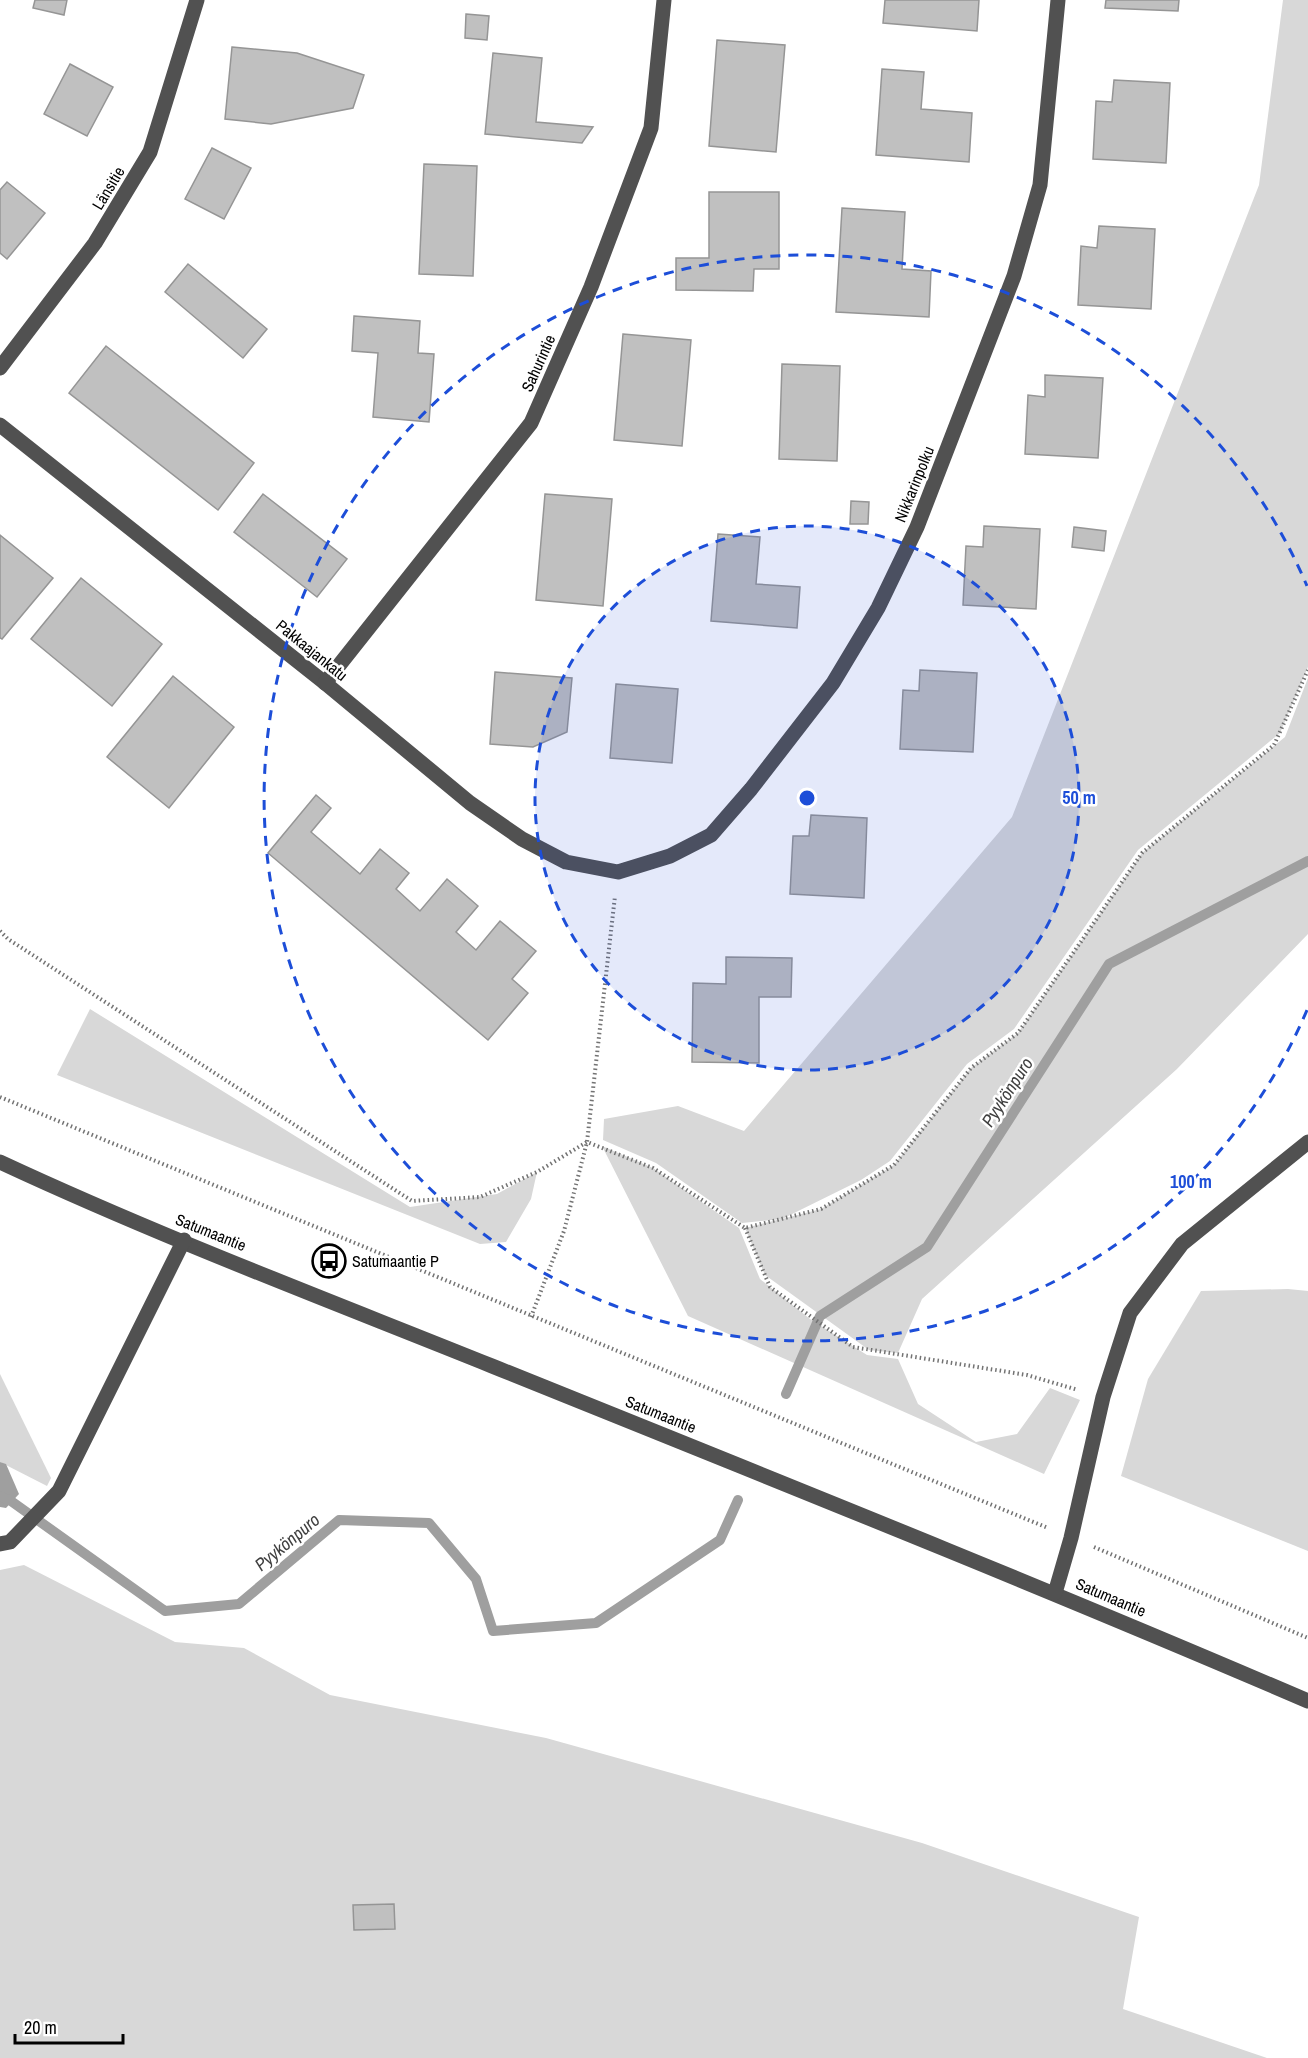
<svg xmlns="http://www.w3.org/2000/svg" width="1308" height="2058" font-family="'Archivo Narrow',sans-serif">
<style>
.green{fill:#d8d8d8}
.water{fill:#9f9f9f}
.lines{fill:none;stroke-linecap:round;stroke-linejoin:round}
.stream{stroke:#9f9f9f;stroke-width:10}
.building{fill:#c0c0c0;stroke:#959595;stroke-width:1.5}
.path{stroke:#737373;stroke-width:4;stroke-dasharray:1.5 3;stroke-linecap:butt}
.minor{stroke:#515151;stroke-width:15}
.ring{fill:none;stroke:#1d4ed8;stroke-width:3;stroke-dasharray:10 8}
.labels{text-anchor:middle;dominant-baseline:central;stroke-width:5;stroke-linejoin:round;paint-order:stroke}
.street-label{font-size:16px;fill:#000;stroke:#fff}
.poi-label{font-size:16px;fill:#000;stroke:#fff;text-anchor:start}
.water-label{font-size:18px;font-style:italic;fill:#404040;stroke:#fff}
.centre{fill:#1d4ed8;stroke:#fff;stroke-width:3}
.ring-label{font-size:18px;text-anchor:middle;font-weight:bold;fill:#1d4ed8;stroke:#fff;stroke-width:5;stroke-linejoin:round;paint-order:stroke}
</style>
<rect width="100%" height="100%" fill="#fff"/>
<g class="green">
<polygon points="1283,0 1308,0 1308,667 1280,733 1138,850 1014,1029 967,1064 890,1161 861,1180 782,1219 821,1209 894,1165 971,1068 1018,1033 1142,853 1285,737 1308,678 1308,934 1177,1069 922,1299 898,1353 869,1350 765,1275 745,1228 781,1219 742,1223 656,1163 603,1140 604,1119 678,1106 744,1131 1012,817 1259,185"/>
<polygon points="90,1009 410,1207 497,1194 537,1172 531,1199 506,1242 480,1244 57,1075"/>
<polygon points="602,1146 653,1168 739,1228 760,1279 810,1319 867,1355 898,1359 918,1404 976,1442 1017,1434 1050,1388 1080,1400 1044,1474 688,1316"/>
<polygon points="1288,1289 1308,1291 1308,1551 1121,1476 1148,1379 1201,1291"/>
<polygon points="0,1374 51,1478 47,1486 0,1462"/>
<polygon points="24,1565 175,1642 244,1648 330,1695 546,1738 922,1843 1139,1917 1123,2009 1267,2058 0,2058 0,1570"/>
</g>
<polygon class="water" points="0,1462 6,1464 19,1494 6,1508 0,1507"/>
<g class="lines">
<g class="stream">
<polyline points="786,1394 820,1316 927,1247 1109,964 1308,861"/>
<polyline points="0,1496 11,1501 165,1611 239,1604 339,1520 429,1523 476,1579 493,1631 596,1623 720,1540 738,1500"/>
</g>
</g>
<g class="building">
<polygon points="35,0 67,0 64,15 33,8"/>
<polygon points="885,0 979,0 977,31 883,23"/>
<polygon points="1106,0 1179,0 1178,11 1105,8"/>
<polygon points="466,14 489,16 487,40 465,38"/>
<polygon points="717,40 785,45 776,152 709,146"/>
<polygon points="232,47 297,53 364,75 353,108 271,124 225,119"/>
<polygon points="493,53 542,58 536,122 593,127 582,143 485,134"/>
<polygon points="70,64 113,87 87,136 44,114"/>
<polygon points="882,69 924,72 921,109 972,113 969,162 876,155"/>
<polygon points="1114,80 1170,83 1166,163 1093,159 1096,101 1112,102"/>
<polygon points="212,148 251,168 224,219 185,199"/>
<polygon points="424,164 477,166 473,276 419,274"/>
<polygon points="7,182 45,213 7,259 0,253 0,190"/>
<polygon points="709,192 779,192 779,269 754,269 753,291 676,290 676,258 709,258"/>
<polygon points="842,208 905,212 902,269 931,271 929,317 836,312"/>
<polygon points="1099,226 1155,229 1151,309 1078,305 1081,246 1097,248"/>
<polygon points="188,264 267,329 243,358 165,292"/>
<polygon points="354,316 420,321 418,353 434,354 429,422 373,417 378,353 352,351"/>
<polygon points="623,334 691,340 682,446 614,440"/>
<polygon points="106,346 254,463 218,510 69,393"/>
<polygon points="782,364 840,366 837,461 779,459"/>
<polygon points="1045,375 1103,378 1098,458 1025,454 1028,395 1045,397"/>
<polygon points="263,494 347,559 317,597 234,532"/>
<polygon points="545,494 612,499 603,606 536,600"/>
<polygon points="851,501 869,502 868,524 850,524"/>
<polygon points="984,526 1040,529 1036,609 963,605 966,546 983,547"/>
<polygon points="1074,527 1106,531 1104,551 1072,547"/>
<polygon points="718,534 760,537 756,584 800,587 797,628 711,621"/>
<polygon points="0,535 53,578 2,639 0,638"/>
<polygon points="81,578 162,644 112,706 31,639"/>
<polygon points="920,670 977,673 973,752 900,749 903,690 919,691"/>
<polygon points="495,672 572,678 567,732 533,747 490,744"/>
<polygon points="173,676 234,727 169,808 107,757"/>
<polygon points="616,684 678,689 672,763 610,758"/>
<polygon points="316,795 331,808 311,832 360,874 380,849 409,873 396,889 420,911 447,879 478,906 456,932 476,950 500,921 536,951 512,979 528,993 488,1040 268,853"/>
<polygon points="811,815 867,818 864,898 790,894 793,836 809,836"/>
<polygon points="726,957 792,958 791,997 759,997 759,1063 692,1062 693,983 726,984"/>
<polygon points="394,1904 395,1929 354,1930 353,1905"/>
</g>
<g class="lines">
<g class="path">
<polyline points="0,931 8,939 412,1201 480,1197 537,1172 587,1142 653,1168 745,1228 821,1209 894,1165 971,1068 1018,1033 1142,853 1274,745 1308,670"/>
<polyline points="0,1097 1048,1528"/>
<polyline points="745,1228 770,1287 853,1347 1027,1375 1078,1390"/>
<polyline points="531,1317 564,1231 587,1142 615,896"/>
<polyline points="1094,1547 1308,1638"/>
</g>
<g class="minor">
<polyline points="0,368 95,243 150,152 197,0"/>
<polyline points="0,425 325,683 470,803 522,839 566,862 618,872 670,856 711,835 751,789 833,683 878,608 917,527 1014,276 1040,185 1058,0"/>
<polyline points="325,683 531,423 591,287 651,128 664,0"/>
<path d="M0 1162C161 1237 328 1300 492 1366 765 1476 1038 1585 1308 1701"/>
<polyline points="0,1544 10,1542 59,1491 184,1240"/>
<polyline points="1055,1593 1071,1538 1103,1397 1130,1313 1182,1244 1308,1142"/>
</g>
</g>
<circle cx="807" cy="798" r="272" fill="#1d4ed8" fill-opacity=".12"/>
<g class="ring">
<circle cx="807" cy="798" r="272"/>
<path d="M1307 1010A543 543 0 1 1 1307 586"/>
</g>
<defs>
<symbol id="bus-ring" viewBox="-11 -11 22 22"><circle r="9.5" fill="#fff" stroke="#000" stroke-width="1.5"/><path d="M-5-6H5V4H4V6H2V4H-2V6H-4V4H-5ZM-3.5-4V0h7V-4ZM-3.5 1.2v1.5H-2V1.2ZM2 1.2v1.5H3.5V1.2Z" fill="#000"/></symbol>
</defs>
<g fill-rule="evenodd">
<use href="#bus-ring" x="310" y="1242" width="38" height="38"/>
</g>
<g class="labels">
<g class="street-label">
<text transform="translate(108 188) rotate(-59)">Länsitie</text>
<text transform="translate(538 363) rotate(-66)">Sahurintie</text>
<text transform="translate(914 484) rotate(-68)">Nikkarinpolku</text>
<text transform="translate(312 650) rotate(39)">Pakkaajankatu</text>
<text transform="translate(211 1232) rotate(22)">Satumaantie</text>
<text transform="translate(661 1414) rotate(22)">Satumaantie</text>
<text transform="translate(1111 1597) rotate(23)">Satumaantie</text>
</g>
<g class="poi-label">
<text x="352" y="1261">Satumaantie P</text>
</g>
<g class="water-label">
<text transform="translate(1007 1092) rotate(-57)">Pyykönpuro</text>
<text transform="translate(287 1542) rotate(-40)">Pyykönpuro</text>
</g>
</g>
<circle cx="807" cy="798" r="9" class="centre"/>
<g class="ring-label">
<text x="1079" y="804">50 m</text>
<text x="1191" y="1188">100 m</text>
</g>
<path d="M15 2034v9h108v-9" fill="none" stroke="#000000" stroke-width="3"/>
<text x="24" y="2034" font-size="18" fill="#000000" stroke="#ffffff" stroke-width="4.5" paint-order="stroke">20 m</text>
</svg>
